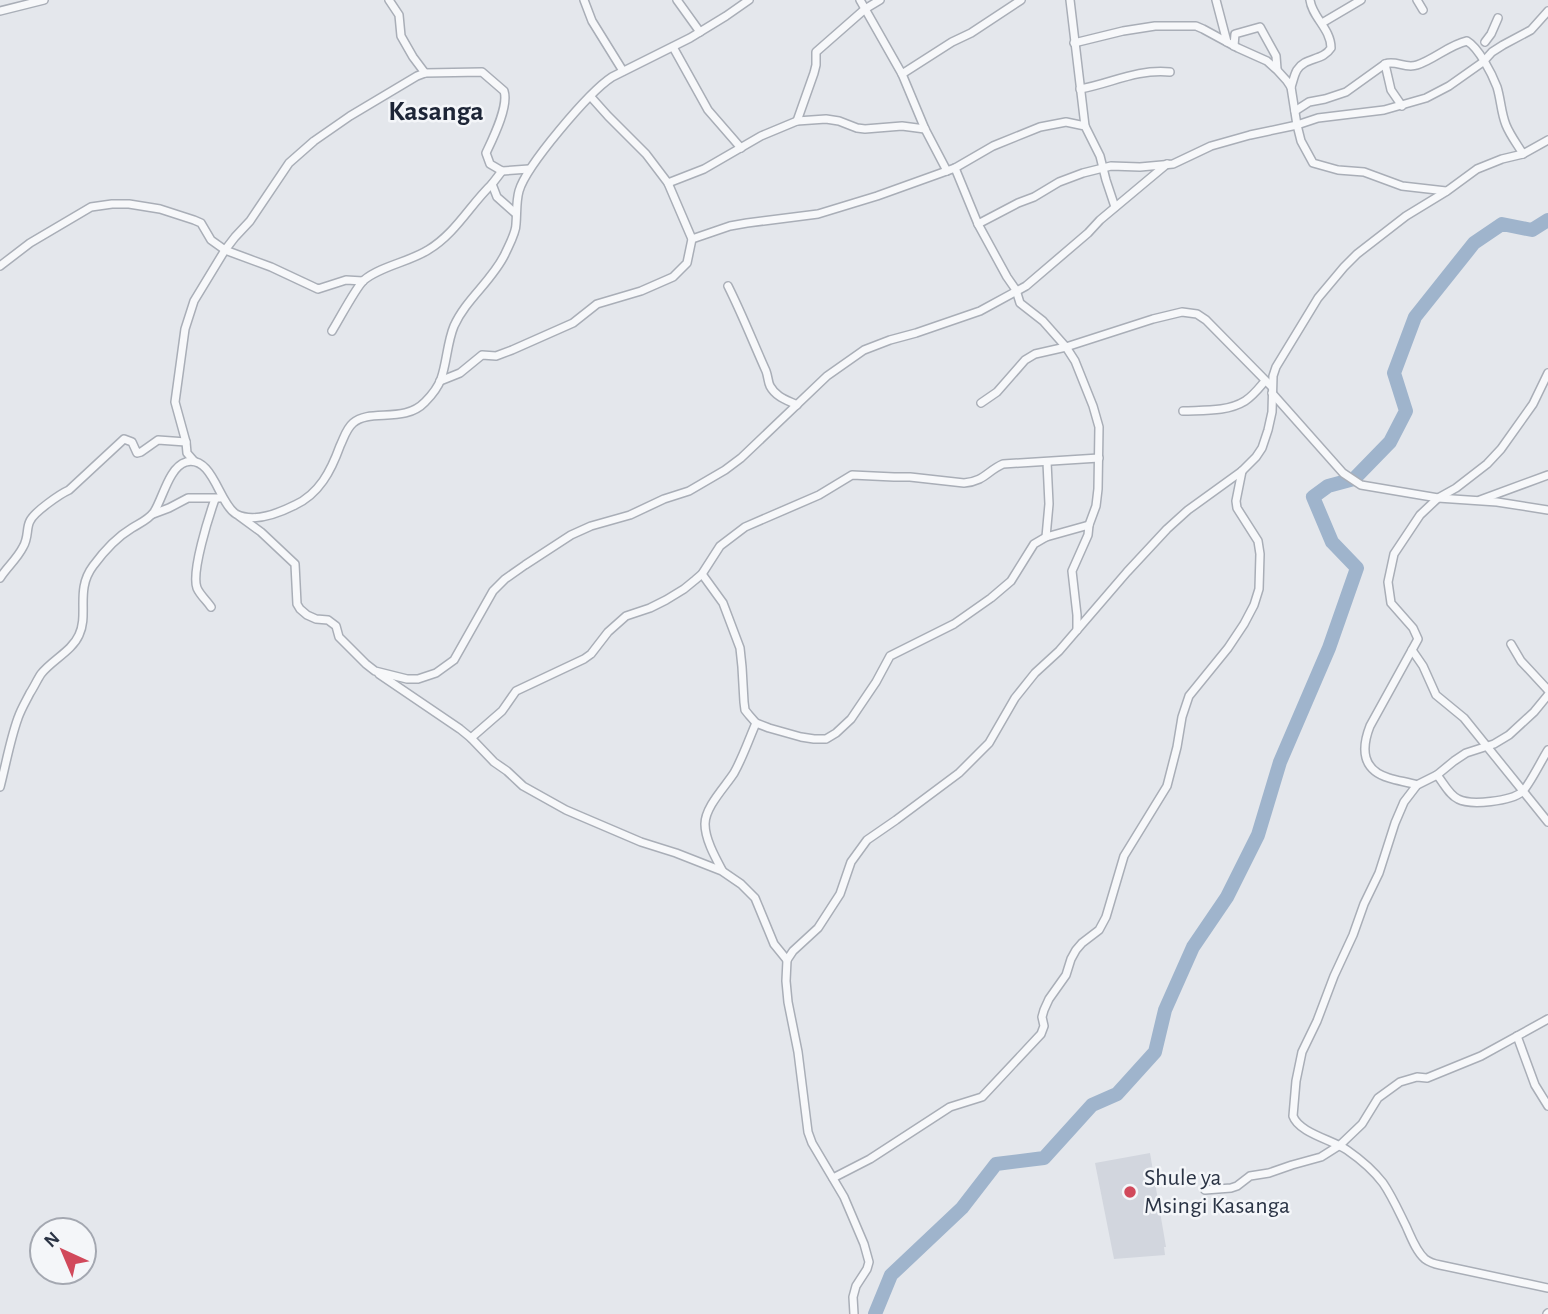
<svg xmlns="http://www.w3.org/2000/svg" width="1548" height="1314" font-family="'Alegreya Sans',sans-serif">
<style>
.built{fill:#d2d6de}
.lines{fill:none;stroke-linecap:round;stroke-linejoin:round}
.river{stroke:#9fb4cc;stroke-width:14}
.minor-casing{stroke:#a9aeb7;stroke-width:10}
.minor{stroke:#f7f8fa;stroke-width:7}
.poi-dot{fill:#d1495b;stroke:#f4f6f9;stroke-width:2.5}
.labels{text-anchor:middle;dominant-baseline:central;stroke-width:5;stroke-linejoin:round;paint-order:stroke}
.poi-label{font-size:24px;fill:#2b3445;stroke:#f4f6f9;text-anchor:start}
.quarter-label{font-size:28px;font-weight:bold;fill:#1d2536;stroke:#f4f6f9}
</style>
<rect width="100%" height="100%" fill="#e4e7ec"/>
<polygon class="built" points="1150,1153 1166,1247 1164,1247 1165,1255 1114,1259 1095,1163"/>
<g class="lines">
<polyline class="river" points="875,1314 891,1275 962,1208 996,1164 1044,1158 1092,1105 1117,1094 1155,1052 1165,1010 1193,947 1227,897 1258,835 1280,762 1329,648 1357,568 1332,542 1313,497 1328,486 1354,479 1390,442 1406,411 1394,373 1415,317 1474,243 1502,224 1532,230 1548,220"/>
<defs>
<g id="minor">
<polyline points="389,0 399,15 401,36 413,57 425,73"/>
<polyline points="584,0 592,21 623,71"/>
<polyline points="677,0 700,32"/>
<polyline points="860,0 902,74 925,129 947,171"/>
<polyline points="1070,0 1085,126"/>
<polyline points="1216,0 1227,42"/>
<polyline points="1417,0 1423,10"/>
<polyline points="0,11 44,0"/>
<polyline points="1322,23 1361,0"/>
<polyline points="1485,42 1491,34 1498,18"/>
<polyline points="1074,43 1123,31 1155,26 1196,26 1203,29 1238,48 1267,61 1277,70 1287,81 1291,87 1297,125 1301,141 1313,163 1338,170 1364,172 1402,186 1446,191"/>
<polyline points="1234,46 1235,34 1260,27 1276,56 1277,69"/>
<polyline points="673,47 708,110 741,148"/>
<polyline points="1385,64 1391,90 1402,106"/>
<polyline points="902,74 952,42 971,33 1021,0"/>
<path d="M1291 87C1293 82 1294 75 1297 70 1305 57 1323 61 1331 48 1331 29 1312 17 1310 0"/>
<path d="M1080 89C1113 83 1135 69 1170 72"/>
<path d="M1295 111 1309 102 1325 99 1346 92 1385 64C1396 60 1405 69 1417 65 1435 59 1449 45 1467 41 1479 48 1492 74 1497 87 1501 100 1501 113 1506 125 1510 135 1517 144 1523 154"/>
<polyline points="797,121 814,73 816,65 816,52 865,9 880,0"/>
<polyline points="955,168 978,224 1007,277 1016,290 1020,303 1043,321 1066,347 1075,361 1093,406 1099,427 1098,489 1096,506 1089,525 1088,535 1072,571 1077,615 1077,630"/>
<polyline points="502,171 492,184 497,197 515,213"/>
<polyline points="668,183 704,169 761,136 797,121 826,119 839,121 857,128 865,129 902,126 925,129"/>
<polyline points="978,224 1018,203 1034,197 1059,182 1083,173 1111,166 1140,167 1173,164 1211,146 1250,135 1297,125 1318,118 1384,110 1426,98 1449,86 1483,62 1492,52 1503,45 1531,30 1548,11"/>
<polyline points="692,239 730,226 747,223 818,214 877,196 955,168 993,146 1040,127 1066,122 1085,126 1100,156 1106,180 1115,207"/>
<polyline points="0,266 30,243 91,207 112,204 129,204 160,209 194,220 201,223 211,240 225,250 271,267 318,289 346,280 363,281"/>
<path d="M728 286C742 314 753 342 766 371 768 376 768 382 770 386 776 397 787 400 797 405"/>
<path d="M332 331C339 320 356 287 364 280 381 266 409 262 428 250 455 234 470 205 492 184"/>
<polyline points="440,381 460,373 482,355 496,356 512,350 573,323 597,304 641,291 673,277 687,263 692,239 668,183 646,154 608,116 591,97"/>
<polyline points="1272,393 1343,473 1361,485 1438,498 1497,502 1548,510"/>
<polyline points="981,403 997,392 1025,360 1035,354 1066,347 1153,319 1182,312 1197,314 1206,320 1272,387"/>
<path d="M1183 411C1204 410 1227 412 1245 401 1253 396 1259 388 1265 381"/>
<path d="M194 461 187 453 186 442 175 402 185 329 194 301 225 250 235 237 250 221 289 163 314 141 350 116 417 76 425 73 482 72 504 91C509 106 493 138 486 153L490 164 502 171 529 169"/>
<polyline points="1480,500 1548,475"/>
<polyline points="153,514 169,508 188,498 220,498"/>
<polyline points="239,516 261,532 295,564 297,604 300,609 307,615 316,619 328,620 336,626 339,637 366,664 375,671 407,679 418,679 436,673 454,660 493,591 505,579 525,565 571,535 591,526 630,515 664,499 689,491 725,470 741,458 827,376 864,350 890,340 916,333 980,311 1026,286 1088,233 1100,220 1167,164"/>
<polyline points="1046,537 1049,504 1047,462"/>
<polyline points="702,574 723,603 740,648 742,667 744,702 745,710 749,715 756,723 769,728 801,737 814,739 826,739 836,733 851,719 876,682 890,656 954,624 991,598 1011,581 1034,544 1046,537 1089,525"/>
<path d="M0 578C7 567 17 559 23 547 29 537 26 528 30 521 34 512 60 494 69 490L124 439 132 442 137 453 141 452 158 440 186 442"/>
<path d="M211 607C207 601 200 595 197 588 191 572 209 516 215 499"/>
<polyline points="1511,644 1521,661 1548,690"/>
<polyline points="1412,650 1423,666 1436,695 1464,718 1548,822"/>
<polyline points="379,674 460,729 471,738 494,762 507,771 523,786 566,810 641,842 676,853 722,871 741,884 755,898 774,944 787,960"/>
<path d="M1548 695 1534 712 1509 735 1494 744 1466 753 1454 761 1437 775 1417 785 1404 802 1395 823 1379 873 1364 904 1353 935 1334 976 1317 1021 1302 1052 1296 1081 1293 1116C1299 1133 1333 1140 1347 1150 1360 1159 1373 1170 1383 1183 1392 1196 1399 1212 1406 1226 1411 1237 1416 1251 1425 1259 1429 1262 1435 1264 1440 1265L1548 1288"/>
<path d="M471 738 502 711 516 691 584 659 591 654 608 632 626 616 650 608 666 600 684 589 695 580 702 574 720 546 745 527 819 495 852 475 894 477H910L964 483C985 481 987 471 1003 464L1099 458"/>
<path d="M1437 775C1443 782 1449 795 1458 799 1471 806 1511 801 1522 792 1529 786 1542 759 1548 750"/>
<path d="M1417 785C1408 782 1398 781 1389 778 1362 770 1361 749 1370 726L1418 639 1413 628 1391 603 1388 582 1394 554 1420 515 1438 498 1456 488 1487 464 1501 449 1533 404 1548 373"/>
<path d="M0 787C6 764 10 740 18 718 21 709 26 701 30 693 34 687 37 680 41 674 52 660 72 651 79 635 89 614 75 590 93 566 104 551 117 537 132 528 140 523 148 520 154 512 163 498 169 467 186 462 213 455 219 504 236 514 253 523 279 513 295 505 319 494 331 471 340 446 344 438 346 429 353 423 370 408 404 424 425 402 431 396 438 387 441 379 447 362 447 343 454 326 466 299 492 281 505 254 509 245 516 233 516 224 517 212 516 202 519 191 526 166 589 92 612 77L690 38 726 16 749 0"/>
<path d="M722 870C715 857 705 839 705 824 705 807 725 787 734 773 743 757 749 739 756 723"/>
<polyline points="1517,1036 1535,1085 1548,1106"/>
<polyline points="833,1178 870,1159 950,1107 982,1097 1041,1034 1044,1026 1042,1017 1044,1010 1049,999 1066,975 1071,959 1076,950 1082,943 1099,930 1106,917 1124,856 1167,786 1177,747 1182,717 1189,696 1228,648 1244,624 1254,605 1259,589 1260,554 1258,541 1237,508 1236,501 1242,471"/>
<polyline points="1205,1190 1231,1188 1237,1186 1250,1176 1269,1173 1292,1165 1321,1157 1340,1145 1362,1124 1378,1098 1400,1082 1417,1077 1427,1078 1481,1056 1548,1019"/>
<polyline points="854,1314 853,1297 856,1286 867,1269 869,1262 864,1244 844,1197 812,1143 808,1132 798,1052 788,1002 786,981 787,960 793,951 818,928 840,894 851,862 867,840 896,820 959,773 989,743 1015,698 1035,673 1059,651 1127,572 1167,529 1188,510 1242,471 1256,457 1262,448 1268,430 1272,412 1273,376 1276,367 1318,298 1344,267 1357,254 1406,216 1447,191 1477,169 1502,159 1523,154 1548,140"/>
<polyline points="1547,1314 1548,1313"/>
</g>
</defs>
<use href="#minor" class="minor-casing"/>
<use href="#minor" class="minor"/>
</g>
<circle class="poi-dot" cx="1130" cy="1192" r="7"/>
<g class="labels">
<g class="poi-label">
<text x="1144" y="1178">Shule ya<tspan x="1144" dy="28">Msingi Kasanga</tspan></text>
</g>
<g class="quarter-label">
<text x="436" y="112">Kasanga</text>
</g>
</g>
<g transform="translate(63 1251) rotate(316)"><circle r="33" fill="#f4f6f9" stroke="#a4a8b1" stroke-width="2"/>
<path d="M0-5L12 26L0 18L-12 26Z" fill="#d1495b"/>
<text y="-10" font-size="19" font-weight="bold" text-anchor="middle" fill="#2b3445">N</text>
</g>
</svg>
